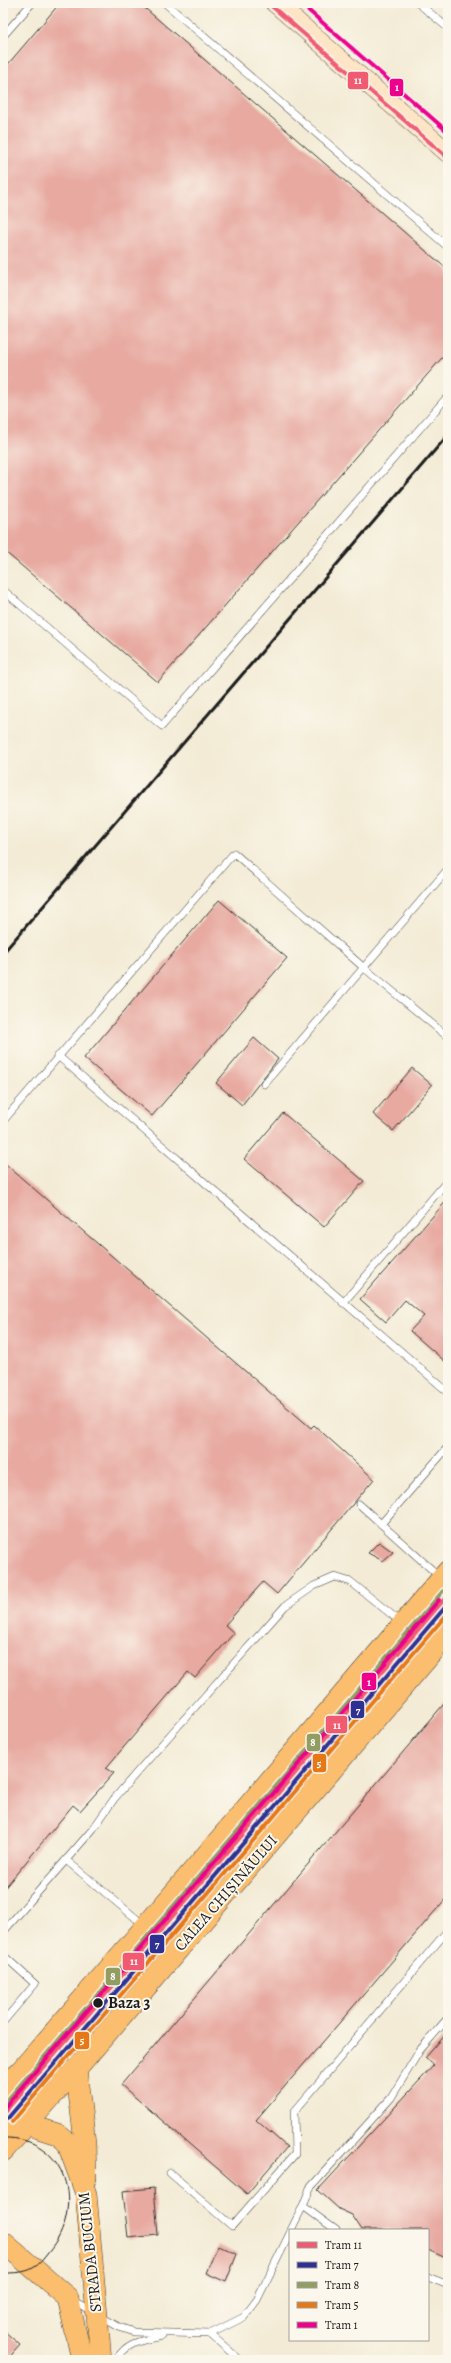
<svg xmlns="http://www.w3.org/2000/svg" width="451" height="2363" font-family="Alegreya,serif">
<style>
.building{fill:#e7a9a0}
.lines{fill:none;stroke-linecap:round;stroke-linejoin:round}
.lane-casing{stroke:#3c3b38;stroke-width:8}
.secondary-casing{stroke:#3c3b38;stroke-width:20}
.primary-casing{stroke:#3c3b38;stroke-width:22}
.lane{stroke:#fff;stroke-width:7}
.secondary{stroke:#fde5c5;stroke-width:19}
.primary{stroke:#fbbd6e;stroke-width:21}
.tram{stroke:#1c1c1c;stroke-width:1}
.rail{stroke:#1c1c1c;stroke-width:3}
.tram-1-casing{stroke:#fbf7ec;stroke-width:7}
.tram-2-casing{stroke:#fbf7ec;stroke-width:7}
.tram-3-casing{stroke:#fbf7ec;stroke-width:7}
.tram-4-casing{stroke:#fbf7ec;stroke-width:7}
.tram-5-casing{stroke:#fbf7ec;stroke-width:7}
.tram-1{stroke:#f05b72;stroke-width:4}
.tram-2{stroke:#2e3092;stroke-width:4}
.tram-3{stroke:#929d62;stroke-width:4}
.tram-4{stroke:#e77817;stroke-width:4}
.tram-5{stroke:#ec008c;stroke-width:4}
.stop-dot{fill:#1c1c1c;stroke:#fbf7ec;stroke-width:1.5}
.labels{text-anchor:middle;dominant-baseline:central;stroke-width:4;stroke-linejoin:round;paint-order:stroke}
.street-label{font-size:16px;fill:#1c1c1c;stroke:#fbf7ec}
.stop-label{font-size:16px;font-weight:bold;fill:#1c1c1c;stroke:#fbf7ec;text-anchor:start}
.line-badge{stroke:#fbf7ec;stroke-width:1.5}
.badge-label{font-size:11px;text-anchor:middle;font-weight:bold;fill:#fff}
</style>
<rect width="100%" height="100%" fill="#fbf7ec"/>
<filter id="ink" filterUnits="userSpaceOnUse"><feTurbulence type="fractalNoise" baseFrequency=".025" numOctaves="2"/><feDisplacementMap in="SourceGraphic" scale="8" xChannelSelector="R" yChannelSelector="G"/><feConvolveMatrix kernelMatrix="1 2 1 2 8 2 1 2 1" color-interpolation-filters="sRGB"/></filter>
<filter id="wash" filterUnits="userSpaceOnUse"><feTurbulence type="fractalNoise" baseFrequency=".012" numOctaves="4" result="noise"/><feDisplacementMap in="SourceGraphic" scale="16" xChannelSelector="R" yChannelSelector="G"/><feGaussianBlur stdDeviation="0.9" result="paint"/><feColorMatrix in="noise" values="0 0 0 0 0 0 0 0 0 0 0 0 0 0 0 0 0 1.4 0 .05"/><feComposite in="paint" operator="in"/></filter>
<g filter="url(#wash)">
<rect width="100%" height="100%" fill="#f3ebd5"/>
<g id="blocks">
<g class="building">
<polygon points="60,3 139,3 448,270 448,351 158,682 3,550 3,70"/>
<polygon points="219,900 287,958 152,1116 84,1058"/>
<polygon points="254,1038 278,1059 242,1105 216,1083"/>
<polygon points="412,1068 432,1085 393,1131 373,1114"/>
<polygon points="283,1113 364,1181 324,1227 244,1159"/>
<polygon points="3,1162 311,1428 314,1425 374,1479 277,1594 263,1582 225,1625 234,1633 195,1678 188,1672 106,1768 114,1773 80,1811 73,1805 3,1890"/>
<polygon points="448,1199 448,1364 410,1331 424,1316 405,1300 386,1322 360,1299"/>
<polygon points="379,1542 393,1552 383,1561 368,1553"/>
<polygon points="448,1699 448,1896 256,2120 287,2147 247,2194 121,2085"/>
<polygon points="448,2032 448,2259 428,2250 428,2230 362,2230 352,2215 339,2209 318,2190 434,2065 425,2058"/>
<polygon points="154,2188 158,2235 128,2238 123,2191"/>
<polygon points="218,2245 237,2254 226,2282 206,2273"/>
<polygon points="3,2330 20,2345 7,2360 3,2360"/>
</g>
</g>
</g>
<g filter="url(#ink)">
<use href="#blocks" fill-opacity="0" stroke="#3c3b38" stroke-width="1"/>
<g class="lines">
<defs>
<g id="lane">
<polyline points="165,3 448,247"/>
<polyline points="418,3 448,28"/>
<polyline points="3,36 32,3"/>
<polyline points="3,590 162,726 448,396"/>
<polyline points="58,1056 448,1392"/>
<polyline points="264,1084 448,869"/>
<polyline points="3,1121 234,853 363,967 448,1037"/>
<polyline points="343,1303 448,1180"/>
<polyline points="359,1504 440,1577"/>
<polyline points="381,1524 448,1447"/>
<polyline points="66,1860 144,1925"/>
<polyline points="3,1932 93,1829 114,1799 138,1771 285,1606 314,1586 335,1577 351,1582 402,1623"/>
<polyline points="3,1955 35,1984 3,2022"/>
<polyline points="170,2173 232,2226 295,2154 294,2112 448,1930"/>
<polyline points="303,2206 310,2188 391,2098 420,2050 448,2018"/>
<polyline points="291,2230 303,2206 336,2230"/>
<polyline points="428,2277 448,2285"/>
<polyline points="73,2301 119,2327 134,2332 210,2334 244,2317 257,2300 290,2233"/>
<polyline points="210,2334 240,2360"/>
<path d="M116 2360C128 2341 141 2341 162 2336"/>
</g>
<polyline id="secondary" points="275,3 448,153"/>
<g id="primary">
<polyline points="76,2069 85,2143 86,2178"/>
<polyline points="3,2091 146,1926 448,1571"/>
<polyline points="3,2124 26,2124 57,2134 67,2142 86,2194 101,2360"/>
<polyline points="3,2151 76,2069 448,1634"/>
<polyline points="3,2242 68,2298 82,2360"/>
</g>
</defs>
<use href="#lane" class="lane-casing"/>
<use href="#secondary" class="secondary-casing"/>
<use href="#primary" class="primary-casing"/>
<use href="#lane" class="lane"/>
<use href="#secondary" class="secondary"/>
<use href="#primary" class="primary"/>
<path class="tram" d="M3 2138C68 2136 86 2209 48 2253 44 2258 39 2265 33 2268 25 2273 12 2273 3 2273"/>
<polyline class="rail" points="3,953 448,435"/>
<defs>
<g id="tram-1">
<polyline points="268,3 448,158"/>
<polyline points="3,2114 448,1595"/>
</g>
<polyline id="tram-2" points="8,2118 448,1604"/>
<polyline id="tram-3" points="3,2105 443,1591"/>
<polyline id="tram-4" points="12,2122 448,1613"/>
<g id="tram-5">
<polyline points="300,3 448,132"/>
<polyline points="3,2109 439,1600"/>
</g>
</defs>
<use href="#tram-1" class="tram-1-casing"/>
<use href="#tram-2" class="tram-2-casing"/>
<use href="#tram-3" class="tram-3-casing"/>
<use href="#tram-4" class="tram-4-casing"/>
<use href="#tram-5" class="tram-5-casing"/>
<use href="#tram-1" class="tram-1"/>
<use href="#tram-2" class="tram-2"/>
<use href="#tram-3" class="tram-3"/>
<use href="#tram-4" class="tram-4"/>
<use href="#tram-5" class="tram-5"/>
</g>
</g>
<circle class="stop-dot" cx="98" cy="2003" r="5.5"/>
<g class="labels">
<g class="street-label">
<text transform="translate(226 1893) rotate(-49)">CALEA CHIȘINĂULUI</text>
<text transform="translate(90 2252) rotate(-96)">STRADA BUCIUM</text>
</g>
<g class="stop-label">
<text x="108" y="2003">Baza 3</text>
</g>
</g>
<g class="line-badge">
<rect x="347" y="71" width="22" height="19" rx="4" fill="#f05b72"/>
<rect x="389" y="78" width="15" height="19" rx="4" fill="#ec008c"/>
<rect x="361" y="1672" width="16" height="19" rx="4" fill="#ec008c"/>
<rect x="350" y="1700" width="15" height="19" rx="4" fill="#2e3092"/>
<rect x="325" y="1715" width="23" height="19" rx="4" fill="#f05b72"/>
<rect x="306" y="1733" width="15" height="19" rx="4" fill="#929d62"/>
<rect x="312" y="1753" width="15" height="20" rx="4" fill="#e77817"/>
<rect x="149" y="1934" width="16" height="20" rx="4" fill="#2e3092"/>
<rect x="122" y="1952" width="23" height="19" rx="4" fill="#f05b72"/>
<rect x="105" y="1967" width="16" height="19" rx="4" fill="#929d62"/>
<rect x="74" y="2031" width="16" height="19" rx="4" fill="#e77817"/>
</g>
<g class="badge-label">
<text x="358" y="84">11</text>
<text x="397" y="91">1</text>
<text x="369" y="1686">1</text>
<text x="358" y="1714">7</text>
<text x="337" y="1729">11</text>
<text x="313" y="1746">8</text>
<text x="319" y="1767">5</text>
<text x="157" y="1948">7</text>
<text x="134" y="1965">11</text>
<text x="113" y="1980">8</text>
<text x="82" y="2044">5</text>
</g>
<rect width="451" height="2363" fill="none" stroke="#fbf7ec" stroke-width="16"/>
<rect x="289" y="2229" width="140" height="112" fill="#fbf7ec" stroke="#a29f99"/>
<rect x="297" y="2242" width="20" height="6" fill="#f05b72" stroke="#a29f99"/>
<text x="325" y="2249" font-size="12" fill="#1c1c1c">Tram 11</text>
<rect x="297" y="2262" width="20" height="6" fill="#2e3092" stroke="#a29f99"/>
<text x="325" y="2269" font-size="12" fill="#1c1c1c">Tram 7</text>
<rect x="297" y="2282" width="20" height="6" fill="#929d62" stroke="#a29f99"/>
<text x="325" y="2289" font-size="12" fill="#1c1c1c">Tram 8</text>
<rect x="297" y="2302" width="20" height="6" fill="#e77817" stroke="#a29f99"/>
<text x="325" y="2309" font-size="12" fill="#1c1c1c">Tram 5</text>
<rect x="297" y="2322" width="20" height="6" fill="#ec008c" stroke="#a29f99"/>
<text x="325" y="2329" font-size="12" fill="#1c1c1c">Tram 1</text>
</svg>
